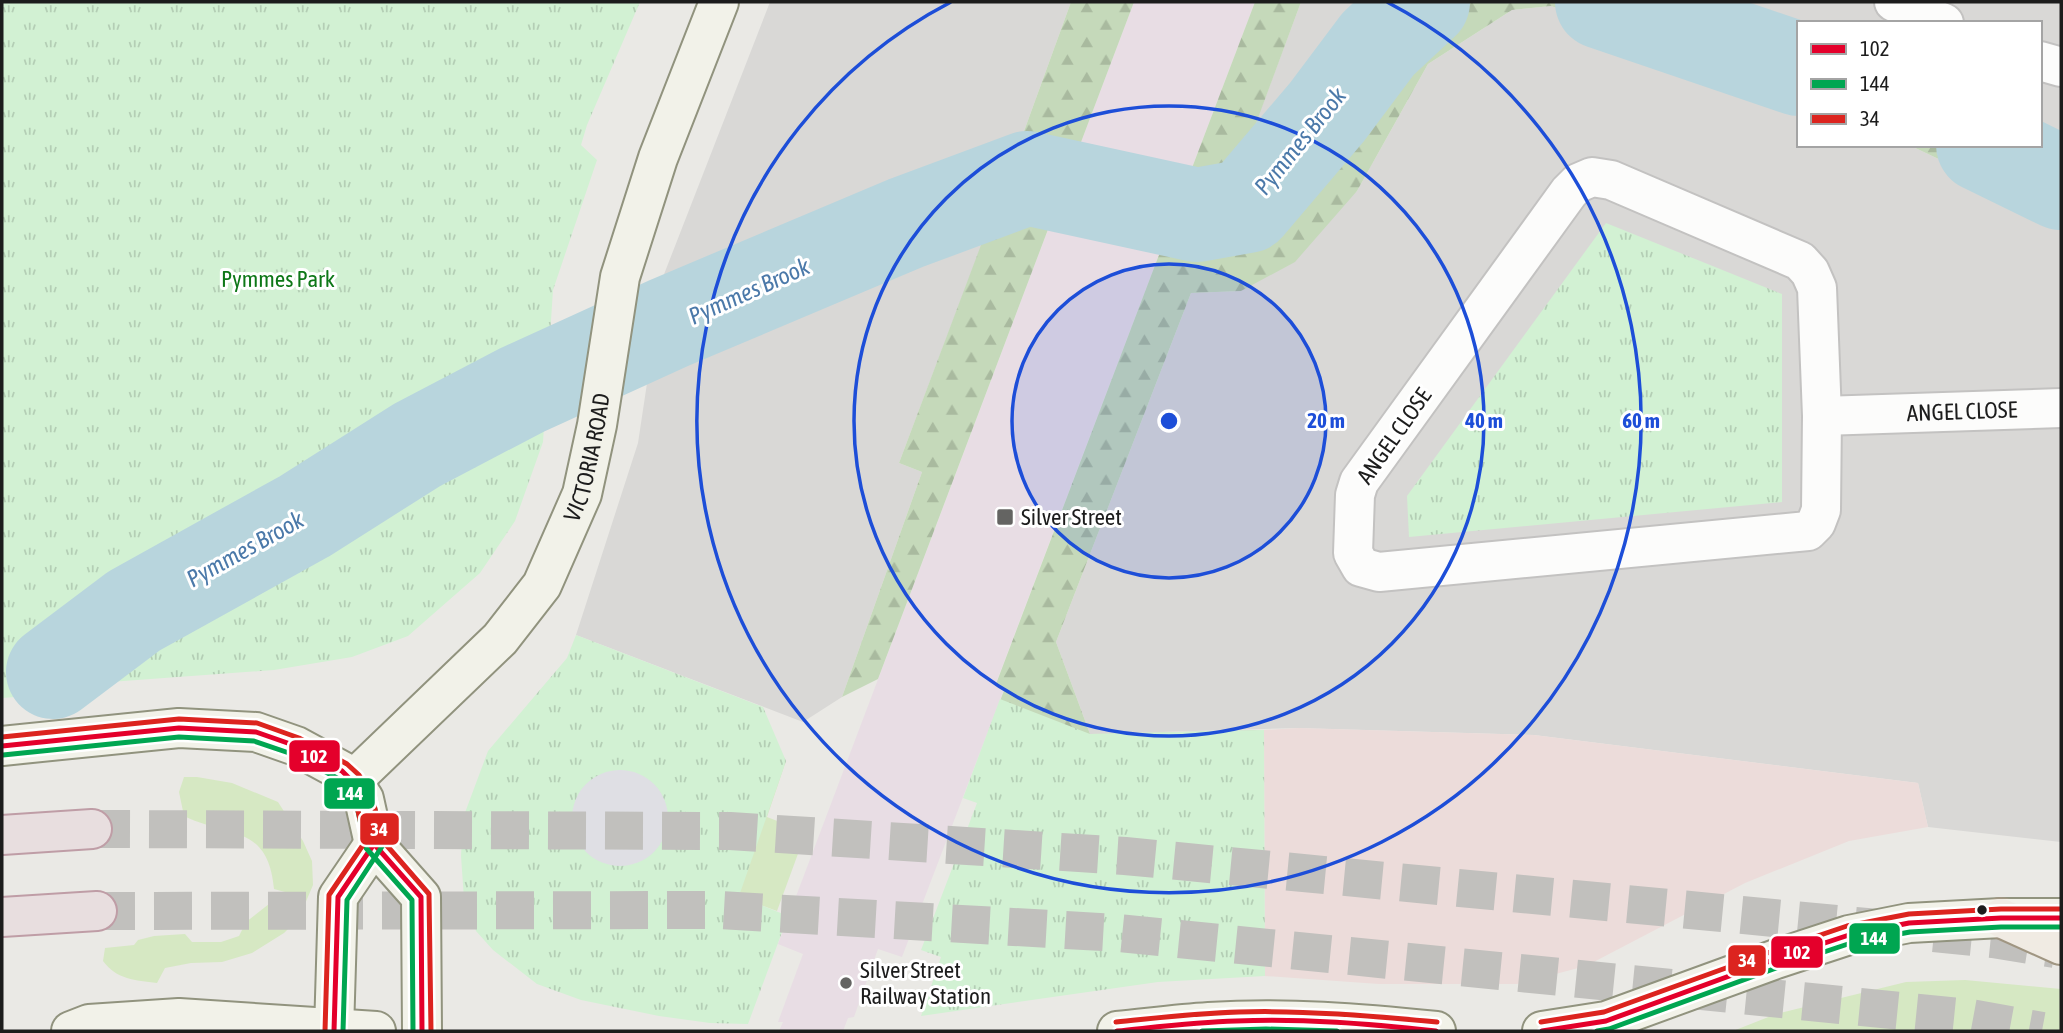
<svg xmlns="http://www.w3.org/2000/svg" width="2063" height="1033" font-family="'Asap Condensed',sans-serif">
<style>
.residential{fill:#d9d8d6}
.commercial{fill:#ecdcda}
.railway{fill:#e8dde4}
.grass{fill:#d6e8c3}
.forest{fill:url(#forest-firs)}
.park{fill:url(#park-tufts)}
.plaza{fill:#dfdfe4}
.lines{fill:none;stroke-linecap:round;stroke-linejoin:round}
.river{stroke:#b8d5dd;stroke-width:94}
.highway-tunnel{stroke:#c1c0bd;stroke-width:38;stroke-dasharray:38 19;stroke-linecap:butt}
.street-casing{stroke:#c3c2c1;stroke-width:42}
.secondary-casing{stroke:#91937e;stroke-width:42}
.primary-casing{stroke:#a09682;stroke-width:42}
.highway-casing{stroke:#bf9da6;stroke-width:42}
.street{stroke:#fcfcfb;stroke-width:38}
.secondary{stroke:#f2f2e9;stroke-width:38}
.primary{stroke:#f0ebe3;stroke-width:38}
.highway{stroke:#e8dedf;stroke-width:38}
.bus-1-casing{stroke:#fff;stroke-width:10}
.bus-2-casing{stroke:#fff;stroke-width:10}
.bus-3-casing{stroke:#fff;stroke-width:10}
.bus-1{stroke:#e4002b;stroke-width:5}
.bus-2{stroke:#00a651;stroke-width:5}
.bus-3{stroke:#dc241f;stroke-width:5}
.ring{fill:none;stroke:#1d4ed8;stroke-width:3.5}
.poi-dot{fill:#646462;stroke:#fff;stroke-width:2.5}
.bus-dot{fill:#1c1c1c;stroke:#fff;stroke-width:2.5}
.labels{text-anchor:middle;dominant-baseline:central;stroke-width:6;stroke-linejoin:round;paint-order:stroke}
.park-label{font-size:23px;fill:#0d7717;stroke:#fff}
.street-label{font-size:23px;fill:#1c1c1c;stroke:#fff}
.poi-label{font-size:23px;fill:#1c1c1c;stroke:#fff;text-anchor:start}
.water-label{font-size:24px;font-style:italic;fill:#4b79a9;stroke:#fff}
.centre{fill:#1d4ed8;stroke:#fff;stroke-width:3.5}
.ring-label{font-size:21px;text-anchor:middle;font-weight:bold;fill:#1d4ed8;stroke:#fff;stroke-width:6;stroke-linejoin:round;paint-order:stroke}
.line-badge{stroke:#fff;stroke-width:2.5}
.badge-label{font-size:19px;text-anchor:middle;font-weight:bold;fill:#fff}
</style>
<defs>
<pattern id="forest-firs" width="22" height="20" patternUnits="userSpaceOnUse" patternTransform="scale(1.75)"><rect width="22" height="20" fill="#c5d9ba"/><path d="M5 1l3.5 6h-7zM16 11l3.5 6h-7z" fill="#a9ba9f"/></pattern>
<pattern id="park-tufts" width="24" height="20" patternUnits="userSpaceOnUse" patternTransform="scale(1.75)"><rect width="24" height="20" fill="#d2f1d3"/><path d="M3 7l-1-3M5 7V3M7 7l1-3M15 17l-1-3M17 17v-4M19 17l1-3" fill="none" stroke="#b4ceb5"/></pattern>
</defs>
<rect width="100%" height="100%" fill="#eae9e5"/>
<g class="residential">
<polygon points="770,2 1071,2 1015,156 950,170 951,175 894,196 896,200 654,300"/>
<polygon points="1301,2 1391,2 1381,9 1316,90 1243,157"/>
<polygon points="1731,2 2061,2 2061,141 2040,128 2040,23 1799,23 1799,29"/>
<polygon points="1551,6 1799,94 1799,145 1909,145 2061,217 2061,842 1928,827 1918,783 1534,735 1298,728 1090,734 1056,642 1191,293 1241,291 1357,191 1428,64 1512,10"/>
<polygon points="985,236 899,463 922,472 842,697 803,722 576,635 638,443 649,370"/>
</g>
<polygon class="commercial" points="1298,728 1534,735 1918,783 1928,827 1849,841 1745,883 1586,966 1517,984 1379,984 1265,976 1264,730"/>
<polygon class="railway" points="1134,2 1255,2 996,683 1005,687 902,957 878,949 854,1017 848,1018 843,1031 779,1031 783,1022 778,1022 803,954 778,944"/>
<g class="grass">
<polygon points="786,761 767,817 806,832 777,911 734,895 765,770"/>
<path d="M184 777H197L232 783 278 802 303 841 312 861 313 885 299 918 284 933 252 953 222 962 191 963 165 968 157 983C135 980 117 980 103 961L105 948 134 945 138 940 154 936 185 934 192 942H221L239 936 246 922 269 904 285 903V892L274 889C268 824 229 838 184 816L179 792Z"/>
<polygon points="1965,980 2061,989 2061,1031 1733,1031 1776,1014 1906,982"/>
</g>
<g class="forest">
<polygon points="1071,2 1134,2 878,679 842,697 922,472 899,463 984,237 649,370 654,300 895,200 894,196 951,175 950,170 1015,156"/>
<polygon points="1255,2 1301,2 1244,156 1316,90 1381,9 1391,2 1731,2 1799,29 1799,94 1551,6 1512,10 1428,64 1357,191 1295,262 1241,291 1191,293 1056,642 1090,734 1264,730 1031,753 988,732 1005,688 996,684"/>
<polygon points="2040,128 2061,141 2061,217 1909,145 2040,145"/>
</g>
<g class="park">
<polygon points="2,2 640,2 587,125 581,145 597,160 553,290 543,442 515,521 480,573 408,636 352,657 274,670 110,682 41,695 2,698"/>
<polygon points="1606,223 1782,294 1782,502 1409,537 1407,496"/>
<polygon points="576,635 763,707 786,761 739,896 788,916 748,1024 710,1023 659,1016 581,1000 537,984 493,950 476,931 464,899 461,856 463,818 488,751 567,658"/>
<polygon points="1000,699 1090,734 1264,730 1265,976 1158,982 921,1016 941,957 921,950 977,803 963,798"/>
</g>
<circle class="plaza" cx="620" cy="818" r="48"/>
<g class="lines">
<g class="river">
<polyline points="1602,2 1799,69"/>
<polyline points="1983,145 2061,183"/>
<polyline points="53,672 134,611 305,516 417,445 522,390 669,323 906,223 1027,178 1197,215 1247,206 1327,112 1378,44 1423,2"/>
</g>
<g class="highway-tunnel">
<polyline points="92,829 730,831 1125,856 1878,928"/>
<polyline points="97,911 718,910 1119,933 1971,1018 2042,1031"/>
<polyline points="1934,933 1993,939 2055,949"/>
</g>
<defs>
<g id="street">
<polyline points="1894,2 1944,23"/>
<polyline points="2040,61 2061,67"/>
<polygon points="1592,177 1611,180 1800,261 1810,272 1817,288 1822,416 1821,510 1816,523 1808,531 1379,572 1361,567 1353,553 1355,495 1359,482 1569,192 1578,183"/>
<path id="s1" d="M1822 416 2061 408"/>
</g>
<g id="secondary">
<polyline points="2,746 179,728 256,732 296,746 342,771 352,781 364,799 374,844 421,897 422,1031"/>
<path id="s2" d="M352 781 500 639 542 585 582 494 597 425 620 277 658 158 719 2"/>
<polyline points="71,1031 89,1024 179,1018 376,1031"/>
<polyline points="334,1031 338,897 374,844"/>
<path d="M1117 1031C1148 1028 1178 1024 1209 1022 1285 1017 1361 1023 1436 1031"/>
<polyline points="1542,1031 1606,1021 1776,959 1849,935 1909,923 2001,918 2061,918"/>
</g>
<polyline id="primary" points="2001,918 2061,945"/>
<g id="highway">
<polyline points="2,835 92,829"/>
<polyline points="2,917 97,911"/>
</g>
</defs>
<use href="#street" class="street-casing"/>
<use href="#secondary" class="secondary-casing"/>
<use href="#primary" class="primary-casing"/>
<use href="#highway" class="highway-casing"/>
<use href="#street" class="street"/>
<use href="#secondary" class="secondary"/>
<use href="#primary" class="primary"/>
<use href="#highway" class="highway"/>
<defs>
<g id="bus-1">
<polyline points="2,746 179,728 256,732 296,746 342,771 352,781 364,799 374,844 421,897 422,1031"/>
<polyline points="334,1031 338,897 374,844 364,799 358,790"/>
<path d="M1117 1031C1157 1027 1196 1022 1236 1021 1303 1018 1370 1024 1436 1031"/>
<polyline points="1542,1031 1606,1021 1776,959 1849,935 1909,923 2001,918 2061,918"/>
</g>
<g id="bus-2">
<polyline points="3,755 179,737 254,741 292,754 337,778 345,787 356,802 366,848 412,900 413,1031"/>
<polyline points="343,1031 347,900 383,845 372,796 365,785"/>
<polyline points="1202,1031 1266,1029 1337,1031"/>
<polyline points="1597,1031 1609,1029 1779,967 1851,943 1910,932 2001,927 2061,927"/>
</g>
<g id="bus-3">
<polyline points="2,737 179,719 257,723 299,738 347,764 359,775 372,796 382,840 429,894 431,1031"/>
<path d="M1116 1022C1157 1018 1198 1013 1239 1012 1305 1010 1371 1016 1437 1022"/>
<polyline points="1541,1022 1604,1012 1773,951 1847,926 1909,914 2001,909 2061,909"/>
<polyline points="325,1031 329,895 365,842 356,802 351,795"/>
</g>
</defs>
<use href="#bus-1" class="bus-1-casing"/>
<use href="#bus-2" class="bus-2-casing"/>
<use href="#bus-3" class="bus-3-casing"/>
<use href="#bus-1" class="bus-1"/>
<use href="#bus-2" class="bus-2"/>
<use href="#bus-3" class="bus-3"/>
</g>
<circle cx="1169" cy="421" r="157" fill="#1d4ed8" fill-opacity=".12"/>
<g class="ring">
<circle cx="1169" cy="421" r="157"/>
<circle cx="1169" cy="421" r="315"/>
<path d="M1387 2A472 472 0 1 1 951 2"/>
</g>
<g class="poi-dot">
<rect x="996" y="508" width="18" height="18" rx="3.5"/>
<circle cx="846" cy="983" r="7"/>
</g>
<circle class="bus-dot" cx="1982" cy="910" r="6"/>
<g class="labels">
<g class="park-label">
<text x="278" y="279">Pymmes Park</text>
</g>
<g class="street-label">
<text stroke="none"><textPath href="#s1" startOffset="140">ANGEL CLOSE</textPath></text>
<text transform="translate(1394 436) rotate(-55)">ANGEL CLOSE</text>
<text stroke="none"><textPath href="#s2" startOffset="410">VICTORIA ROAD</textPath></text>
</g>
<g class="poi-label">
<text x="1021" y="517">Silver Street</text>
<text x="860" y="970">Silver Street<tspan x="860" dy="26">Railway Station</tspan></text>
</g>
<g class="water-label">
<text transform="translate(1300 141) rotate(-51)">Pymmes Brook</text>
<text transform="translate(749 291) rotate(-24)">Pymmes Brook</text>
<text transform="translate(245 549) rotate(-29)">Pymmes Brook</text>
</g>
</g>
<circle cx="1169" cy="421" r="10" class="centre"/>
<g class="ring-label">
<text x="1326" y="428">20 m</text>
<text x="1484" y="428">40 m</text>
<text x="1641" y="428">60 m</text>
</g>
<g class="line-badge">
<rect x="288" y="739" width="53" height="34" rx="7" fill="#e4002b"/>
<rect x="323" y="777" width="53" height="33" rx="7" fill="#00a651"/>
<rect x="359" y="812" width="41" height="34" rx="7" fill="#dc241f"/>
<rect x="1848" y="922" width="53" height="33" rx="7" fill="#00a651"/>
<rect x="1770" y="935" width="54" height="34" rx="7" fill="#e4002b"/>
<rect x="1727" y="944" width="40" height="33" rx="7" fill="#dc241f"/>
</g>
<g class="badge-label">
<text x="314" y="763">102</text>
<text x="350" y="800">144</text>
<text x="379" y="836">34</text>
<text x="1874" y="945">144</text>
<text x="1797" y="959">102</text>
<text x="1747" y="967">34</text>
</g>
<rect width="2063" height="1033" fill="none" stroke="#1c1c1c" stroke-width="7"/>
<rect x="1797" y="21" width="245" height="126" fill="#ffffff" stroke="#a4a4a4" stroke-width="2"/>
<rect x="1811" y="44" width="35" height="10" fill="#e4002b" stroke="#a4a4a4" stroke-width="2"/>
<text x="1860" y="56" font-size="21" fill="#1c1c1c">102</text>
<rect x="1811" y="79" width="35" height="10" fill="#00a651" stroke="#a4a4a4" stroke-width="2"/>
<text x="1860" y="91" font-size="21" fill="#1c1c1c">144</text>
<rect x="1811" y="114" width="35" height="10" fill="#dc241f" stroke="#a4a4a4" stroke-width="2"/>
<text x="1860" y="126" font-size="21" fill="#1c1c1c">34</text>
</svg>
